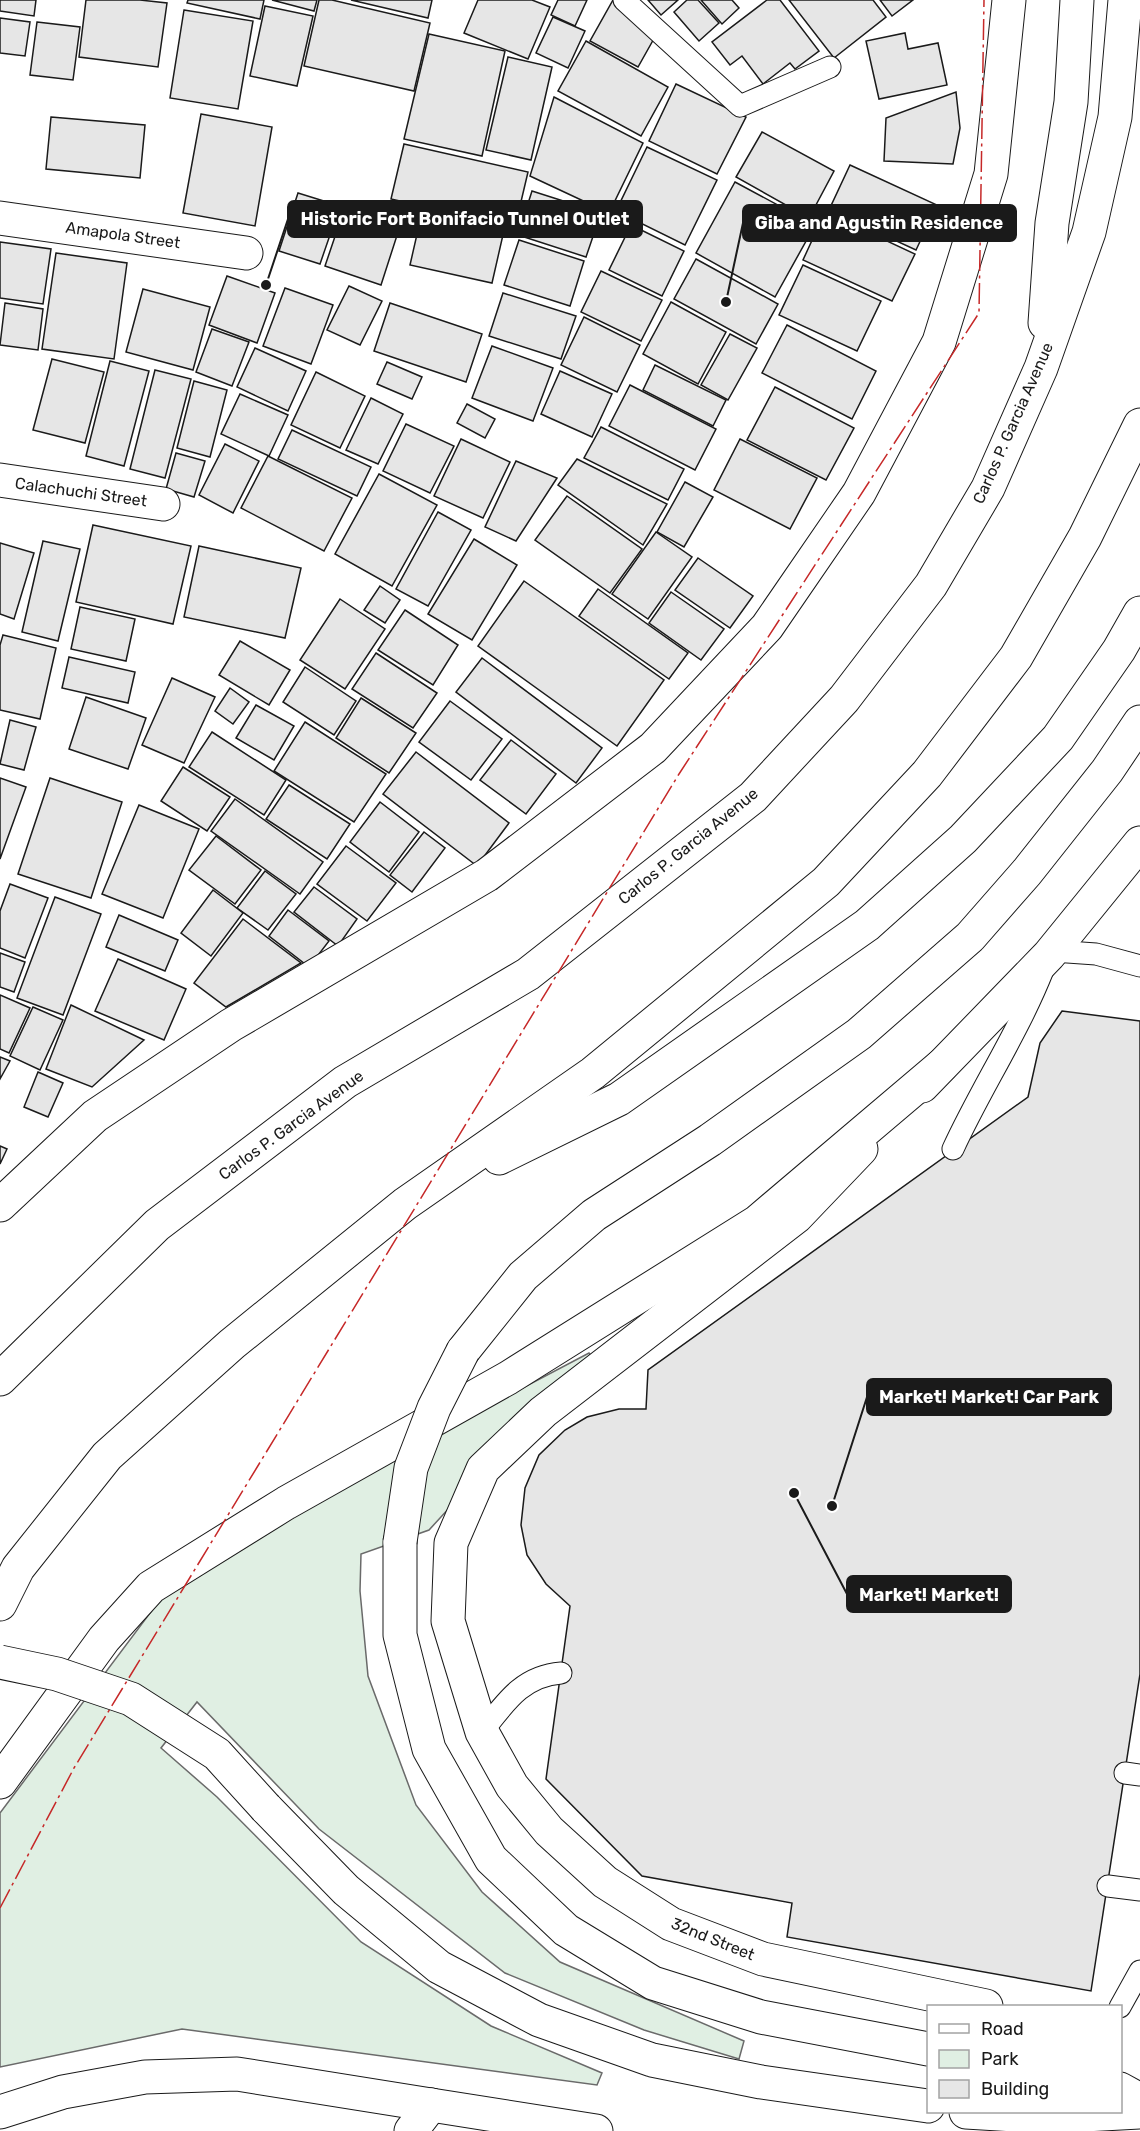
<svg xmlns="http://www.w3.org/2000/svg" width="1140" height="2131" font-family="Rubik,sans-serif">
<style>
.green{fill:#e0efe3;stroke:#6a6a6a;stroke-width:1.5}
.building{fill:#e6e6e6;stroke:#1a1a1a;stroke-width:1.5}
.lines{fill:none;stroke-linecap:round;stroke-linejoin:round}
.lane-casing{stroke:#1a1a1a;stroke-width:23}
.street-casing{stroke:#1a1a1a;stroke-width:35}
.secondary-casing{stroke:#1a1a1a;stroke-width:35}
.primary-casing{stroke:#1a1a1a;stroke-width:35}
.lane{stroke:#fff;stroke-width:21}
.street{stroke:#fff;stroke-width:33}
.secondary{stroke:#fff;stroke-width:33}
.primary{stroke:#fff;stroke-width:33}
.primary-bridge-casing{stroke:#1a1a1a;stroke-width:35;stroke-linecap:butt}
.primary-bridge{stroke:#fff;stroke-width:33}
.power{stroke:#c62828;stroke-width:1.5;stroke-dasharray:21 4.5 3 4.5;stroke-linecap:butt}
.labels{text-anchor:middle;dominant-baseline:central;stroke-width:4.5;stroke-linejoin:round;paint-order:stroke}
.street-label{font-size:16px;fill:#1a1a1a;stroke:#fff}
.leader{fill:none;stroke:#1a1a1a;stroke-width:2}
.callout-dot{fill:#1a1a1a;stroke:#fff;stroke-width:2}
.callout{fill:#1a1a1a;stroke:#1a1a1a;stroke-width:2}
.callout-label{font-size:18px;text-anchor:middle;font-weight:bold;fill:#fff}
</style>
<rect width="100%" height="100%" fill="#fff"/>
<polygon class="green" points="589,1353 597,1363 555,1393 429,1530 361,1554 360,1591 368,1676 416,1805 482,1892 560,1962 744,2041 739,2059 644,2030 505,1973 319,1829 197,1702 161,1748 217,1797 361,1942 491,2026 602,2073 597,2085 182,2029 0,2067 0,1813 168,1589 380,1463"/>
<g class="building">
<polygon points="0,0 36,0 34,16 0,11"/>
<polygon points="86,0 140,0 167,3 158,67 79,57"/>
<polygon points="188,0 264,0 260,19 187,3"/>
<polygon points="272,0 317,0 314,11"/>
<polygon points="319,0 332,0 430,23 414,91 304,66"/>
<polygon points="351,0 432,0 428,18"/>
<polygon points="478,0 532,0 550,7 528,59 464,33"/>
<polygon points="558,0 587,0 575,26 551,15"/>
<polygon points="613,0 656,35 638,67 590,41"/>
<polygon points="648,0 678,0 661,15"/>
<polygon points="687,0 698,0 719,23 699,41 674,12"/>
<polygon points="701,0 732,0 739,8 722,24"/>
<polygon points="767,0 780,0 819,51 795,69 790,63 763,84 742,56 730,65 712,42"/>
<polygon points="789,0 873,0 886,17 834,58"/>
<polygon points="880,0 913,0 892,16"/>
<polygon points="265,6 313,16 297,86 250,76"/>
<polygon points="184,10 253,21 238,109 170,98"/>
<polygon points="553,17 585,31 568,68 536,53"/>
<polygon points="0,18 30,22 25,56 0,53"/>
<polygon points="37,22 80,27 73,80 30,75"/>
<polygon points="905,33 908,49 938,43 947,85 879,99 866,41"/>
<polygon points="429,34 505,51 482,156 404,139"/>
<polygon points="586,41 668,87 641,136 558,91"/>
<polygon points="508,57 552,67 531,160 486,150"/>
<polygon points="676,84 746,117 717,174 649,141"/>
<polygon points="956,92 960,128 953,164 884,161 886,118"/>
<polygon points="554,97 643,143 609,213 530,176"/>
<polygon points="201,114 272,127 255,226 183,213"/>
<polygon points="51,117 145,125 140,178 46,169"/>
<polygon points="762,132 834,171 809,218 736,177"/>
<polygon points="404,144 528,172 515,227 391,199"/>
<polygon points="647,147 717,180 685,245 616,211"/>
<polygon points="850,165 937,205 916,250 829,210"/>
<polygon points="735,182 815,225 775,297 696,253"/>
<polygon points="532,191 601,213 586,257 518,235"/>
<polygon points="298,193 340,206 320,264 279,251"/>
<polygon points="346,204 401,223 381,285 325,266"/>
<polygon points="423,208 505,226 492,283 410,265"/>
<polygon points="825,212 915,254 892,301 803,260"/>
<polygon points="631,225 684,251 662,296 609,270"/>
<polygon points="519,240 584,261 570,306 504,285"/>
<polygon points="0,242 51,249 43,304 0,298"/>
<polygon points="56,253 127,263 114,359 42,349"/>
<polygon points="696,259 778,304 756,344 674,299"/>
<polygon points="803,265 881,301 857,351 779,315"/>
<polygon points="601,271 662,300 641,341 581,312"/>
<polygon points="227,276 275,293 257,343 209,325"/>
<polygon points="349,286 382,301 360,345 327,330"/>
<polygon points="285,288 333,305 311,364 263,346"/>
<polygon points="143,289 210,307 193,370 126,352"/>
<polygon points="503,293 576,316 561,359 489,336"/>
<polygon points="671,302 726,332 698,384 643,354"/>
<polygon points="5,303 43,309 38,350 0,345"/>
<polygon points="390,303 482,334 466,382 374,351"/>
<polygon points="584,317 640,345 617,392 561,365"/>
<polygon points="787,325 876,371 852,419 762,373"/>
<polygon points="212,329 249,342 232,386 196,372"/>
<polygon points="730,334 757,348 728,400 701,385"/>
<polygon points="492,346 553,368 533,421 472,398"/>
<polygon points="255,348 306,371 288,411 237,387"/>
<polygon points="52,359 104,372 85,443 33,430"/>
<polygon points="110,361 149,371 124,466 86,456"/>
<polygon points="387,362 422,377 412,399 377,384"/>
<polygon points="655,365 726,400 713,426 643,390"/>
<polygon points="155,370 191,379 165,478 130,469"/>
<polygon points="560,371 612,394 592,437 541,414"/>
<polygon points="316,372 365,396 340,448 291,425"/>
<polygon points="194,381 227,390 210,457 177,448"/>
<polygon points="630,385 716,429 695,470 609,426"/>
<polygon points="775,387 854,428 826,480 747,440"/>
<polygon points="240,394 288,415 269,456 221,434"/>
<polygon points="371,398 403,414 378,464 346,450"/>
<polygon points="467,404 495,419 485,438 457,423"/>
<polygon points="406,424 454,446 430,493 383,471"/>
<polygon points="601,427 684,469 668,500 584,458"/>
<polygon points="292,430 371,467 357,496 278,459"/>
<polygon points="461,439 510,462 483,518 434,496"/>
<polygon points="740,439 817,478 790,529 714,490"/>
<polygon points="225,444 259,461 233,513 199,495"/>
<polygon points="176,453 205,461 194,497 166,489"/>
<polygon points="268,456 352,498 324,551 241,508"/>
<polygon points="577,459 667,504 643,545 558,485"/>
<polygon points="516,461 557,478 516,541 485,527"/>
<polygon points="379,474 437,505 392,586 335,554"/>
<polygon points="685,482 713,497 684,547 657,532"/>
<polygon points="567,496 642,549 610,593 535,540"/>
<polygon points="438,512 471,530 428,606 396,589"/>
<polygon points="93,525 191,546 173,624 76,602"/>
<polygon points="656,532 692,557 648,619 612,594"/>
<polygon points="474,539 517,565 472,640 428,614"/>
<polygon points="43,541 80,549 58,641 22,632"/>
<polygon points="0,543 34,553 14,619 0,614"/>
<polygon points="199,546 301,568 285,638 184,617"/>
<polygon points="698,558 753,596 730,628 675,590"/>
<polygon points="524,581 664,680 617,746 478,646"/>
<polygon points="380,586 400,600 385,623 364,610"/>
<polygon points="598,589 688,653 669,679 579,616"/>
<polygon points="671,592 724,629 701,660 649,623"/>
<polygon points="340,599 385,629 345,689 300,660"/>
<polygon points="80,607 135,619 126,661 71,649"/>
<polygon points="405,610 458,645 433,685 378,650"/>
<polygon points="3,635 56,648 40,719 0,710 0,645"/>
<polygon points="240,641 290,670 269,705 219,675"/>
<polygon points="376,653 437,693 413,728 352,689"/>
<polygon points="69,657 135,672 128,703 62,688"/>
<polygon points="482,658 602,748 576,783 456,692"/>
<polygon points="305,667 356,701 334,735 283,702"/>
<polygon points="172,678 215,697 184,763 142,745"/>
<polygon points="230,688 249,702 233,724 215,711"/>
<polygon points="86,697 146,718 128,769 69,749"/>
<polygon points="361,698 416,733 389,773 336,738"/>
<polygon points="450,701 502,739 471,780 419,742"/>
<polygon points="256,705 294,726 274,760 236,738"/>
<polygon points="10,720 36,727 24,770 0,764"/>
<polygon points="305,722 386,774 354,822 274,771"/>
<polygon points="212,732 286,780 264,815 189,767"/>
<polygon points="511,740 556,774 526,814 480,780"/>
<polygon points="416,752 509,823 477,866 383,794"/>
<polygon points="183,767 230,797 207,831 161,801"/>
<polygon points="0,778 26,787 0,859"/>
<polygon points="50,778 122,802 91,898 18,874"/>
<polygon points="289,785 350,824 327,859 266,819"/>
<polygon points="235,799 323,862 300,894 211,831"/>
<polygon points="380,802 419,832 389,872 350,842"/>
<polygon points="139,805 199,829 163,918 102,894"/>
<polygon points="424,832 445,848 412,892 390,875"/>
<polygon points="216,836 261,870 235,904 189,870"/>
<polygon points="346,846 396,883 367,921 317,884"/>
<polygon points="265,871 296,894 268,930 237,908"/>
<polygon points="10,884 48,898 25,958 0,948 0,911"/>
<polygon points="314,887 357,919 338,946 294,912"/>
<polygon points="213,890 243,913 211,956 181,933"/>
<polygon points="55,897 101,914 63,1015 17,998"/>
<polygon points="288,910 329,941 309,967 269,936"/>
<polygon points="119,915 178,940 165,971 106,947"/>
<polygon points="243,919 301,963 226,1007 194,983"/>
<polygon points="0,953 25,962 14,992 0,987"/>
<polygon points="118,959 186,989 164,1040 95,1011"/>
<polygon points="0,995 30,1008 9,1053 0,1049"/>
<polygon points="71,1005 144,1040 92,1087 46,1069"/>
<polygon points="33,1007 63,1020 40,1070 10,1056"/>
<polygon points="1062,1011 1140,1021 1140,1674 1091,1991 787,1937 792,1903 642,1876 546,1779 570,1606 546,1584 527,1555 521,1525 525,1488 539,1455 565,1430 587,1417 619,1409 646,1409 648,1370 1028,1097 1040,1043"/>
<polygon points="0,1057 10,1061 0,1079"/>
<polygon points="38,1072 63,1083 48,1117 24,1107"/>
<polygon points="0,1146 7,1149 0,1164"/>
</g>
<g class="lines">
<defs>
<g id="lane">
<polyline points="624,0 740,106 830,67"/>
<polyline points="1053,951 1096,954 1140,966"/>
<path d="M953 1149C981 1088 1018 1033 1043 970"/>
<path d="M482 1732C505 1703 522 1676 561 1673"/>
<polyline points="1125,1773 1140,1775"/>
<polyline points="1108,1886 1140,1890"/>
<polyline points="1120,2007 1140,1971"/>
</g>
<g id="street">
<polyline points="0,218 246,253"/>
<polyline points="0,480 163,504"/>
<polyline points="411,2131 431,2105"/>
</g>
<g id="secondary">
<polyline points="922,1086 1049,955 1140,843"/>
<polyline points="861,1149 796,1217 543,1412 483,1469 451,1543 448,1621 482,1732 512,1786 549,1831 605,1882 671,1924 763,1959 986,2006"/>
<polyline points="0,1205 95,1116 231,1025 487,875 653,748 767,627 859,493 939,342 991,174 1009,0"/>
<polyline points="1120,2089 1140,2100"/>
<polyline points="431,2105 596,2131"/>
</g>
<g id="primary">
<polyline points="1045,323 1052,223 1071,102 1077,0"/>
<polyline points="499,1158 619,1099 867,925 963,839 1058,738 1119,650 1140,613"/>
<polyline points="463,1351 523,1276 594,1215 710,1140 859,1034 970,937 1027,872 1107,771 1140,722"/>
<polyline points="0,1379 157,1225 345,1082 528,974 753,797 844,699 931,585 988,488 1041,368 1089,232 1115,117 1125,0"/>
<polyline points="400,1542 400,1635 429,1749 491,1859 566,1930 653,1983 761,2017 928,2049"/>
<polyline points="0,1604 18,1568 107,1456 232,1344 405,1204 593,1073 826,882 927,774 1016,657 1085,537 1140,425"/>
<polyline points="0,1782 104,1639 151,1587 286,1503 508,1378 757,1222 941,1066"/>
<polyline points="266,1808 346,1890 439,1967 539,2020 652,2060 761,2082 928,2106"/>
<polyline points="0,2112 63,2092 145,2077 237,2074 431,2105"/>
<polyline points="966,2112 1047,2117 1140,2112"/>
</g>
</defs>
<use href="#lane" class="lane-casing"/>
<use href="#street" class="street-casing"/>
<use href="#secondary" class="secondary-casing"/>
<use href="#primary" class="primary-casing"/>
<use href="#lane" class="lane"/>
<use href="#street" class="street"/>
<use href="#secondary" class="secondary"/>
<use href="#primary" class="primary"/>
<defs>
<g id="primary-bridge">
<polyline points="400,1542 411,1468 434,1408 463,1351"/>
<polyline points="0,1662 57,1674 131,1699 217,1754 266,1808"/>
</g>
</defs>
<use href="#primary-bridge" class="primary-bridge-casing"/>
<use href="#primary-bridge" class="primary-bridge"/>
<polyline class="power" points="0,1908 74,1768 679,774 979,313 984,0"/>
</g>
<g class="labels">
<g class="street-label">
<text transform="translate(123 235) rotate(8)">Amapola Street</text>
<text transform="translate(1013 423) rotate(-66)">Carlos P. Garcia Avenue</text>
<text transform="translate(81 492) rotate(8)">Calachuchi Street</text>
<text transform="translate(688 846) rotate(-39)">Carlos P. Garcia Avenue</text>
<text transform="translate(291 1125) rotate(-36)">Carlos P. Garcia Avenue</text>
<text transform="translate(713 1939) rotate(22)">32nd Street</text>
</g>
</g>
<path class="leader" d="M266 285L288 219M726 302L743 223M832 1506L867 1397M794 1493L847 1594"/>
<g class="callout-dot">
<circle cx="266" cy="285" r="6"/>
<circle cx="726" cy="302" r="6"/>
<circle cx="832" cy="1506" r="6"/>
<circle cx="794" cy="1493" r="6"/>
</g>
<g class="callout">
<rect x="288" y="201" width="354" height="36" rx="6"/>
<rect x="743" y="205" width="273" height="36" rx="6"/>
<rect x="867" y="1379" width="244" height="36" rx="6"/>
<rect x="847" y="1576" width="164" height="36" rx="6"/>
</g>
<g class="callout-label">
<text x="465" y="225">Historic Fort Bonifacio Tunnel Outlet</text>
<text x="879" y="229">Giba and Agustin Residence</text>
<text x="989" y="1403">Market! Market! Car Park</text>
<text x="929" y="1601">Market! Market!</text>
</g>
<rect x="927" y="2005" width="195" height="108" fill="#ffffff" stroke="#a3a3a3" stroke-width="1.5"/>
<rect x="939" y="2024" width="30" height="9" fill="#ffffff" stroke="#a3a3a3" stroke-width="1.5"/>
<text x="981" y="2035" font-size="18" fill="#1a1a1a">Road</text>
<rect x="939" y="2050" width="30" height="18" fill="#e0efe3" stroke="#a3a3a3" stroke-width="1.5"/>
<text x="981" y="2065" font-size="18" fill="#1a1a1a">Park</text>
<rect x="939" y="2080" width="30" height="18" fill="#e6e6e6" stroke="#a3a3a3" stroke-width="1.5"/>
<text x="981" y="2095" font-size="18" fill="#1a1a1a">Building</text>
</svg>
